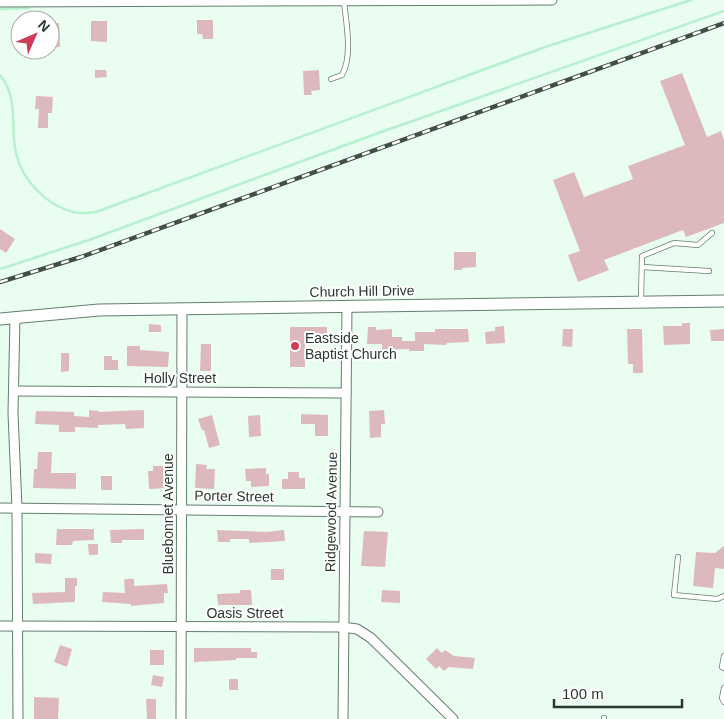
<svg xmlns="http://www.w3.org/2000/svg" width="724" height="719" font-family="Helvetica,sans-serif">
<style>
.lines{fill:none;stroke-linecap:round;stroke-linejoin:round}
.stream{stroke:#b5f1cc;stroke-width:2.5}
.building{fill:#deb9bb}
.service-casing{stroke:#627f6d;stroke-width:6}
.minor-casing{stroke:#627f6d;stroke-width:11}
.tertiary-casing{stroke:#627f6d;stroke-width:13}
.service{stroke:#fff;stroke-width:4.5}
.minor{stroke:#fff;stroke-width:9}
.tertiary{stroke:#fff;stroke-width:11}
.rail-casing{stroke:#414f46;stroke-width:4.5}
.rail{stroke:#fff;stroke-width:2.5;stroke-dasharray:8;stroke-linecap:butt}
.poi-dot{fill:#cd3d57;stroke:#fff;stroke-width:2}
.labels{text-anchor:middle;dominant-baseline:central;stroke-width:4;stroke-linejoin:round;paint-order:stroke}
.street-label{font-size:14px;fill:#2b3830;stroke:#fff}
.poi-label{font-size:14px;fill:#2b3830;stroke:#fff;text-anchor:start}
</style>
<rect width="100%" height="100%" fill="#eafdf1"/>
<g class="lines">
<g class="stream">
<polyline points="0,9 29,8"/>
<path d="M0 75C19 98 10 127 16 153 22 180 46 205 73 212 80 214 88 213 96 212L548 46 691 0"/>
<polyline points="0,269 89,240 370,136 724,11"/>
</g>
</g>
<g class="building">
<polygon points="197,20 213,20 213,39 203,39 202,34 197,34"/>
<polygon points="91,21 107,21 107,42 91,41"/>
<polygon points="50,23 59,23 60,47 50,48"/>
<polygon points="95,70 106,70 107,77 95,78"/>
<polygon points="319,70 320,90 311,91 312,95 304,95 303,71"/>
<polygon points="682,73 707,137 721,131 724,140 724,223 686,237 683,230 604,260 609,270 578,282 568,255 580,251 553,180 574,172 584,197 633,179 628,166 685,145 660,81"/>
<polygon points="36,96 53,97 52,113 48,113 48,128 38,128 39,109 35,109"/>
<polygon points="0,229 15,239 6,253 0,249"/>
<polygon points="454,252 476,252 476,267 462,268 462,270 454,270"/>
<polygon points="682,323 690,323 690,344 664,345 663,326 682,326"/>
<polygon points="149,324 161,325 161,332 149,332"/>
<polygon points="504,326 505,343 486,344 485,332 495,331 495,327"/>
<polygon points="290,327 327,327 327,340 305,340 305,367 290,367"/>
<polygon points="368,327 376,327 376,330 392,329 392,337 402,337 402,341 415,341 415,332 435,332 435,329 468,329 469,342 447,343 446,345 424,344 424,351 409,351 409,349 382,350 382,344 367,344"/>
<polygon points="563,329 573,329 572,347 562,346"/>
<polygon points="627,329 642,329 643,373 633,373 633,364 628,364"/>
<polygon points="724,329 724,341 711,341 710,330"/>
<polygon points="201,344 211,344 211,371 200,371"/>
<polygon points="127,346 140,346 140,350 169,352 168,367 127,366"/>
<polygon points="61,353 69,353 69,371 61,372"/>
<polygon points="104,356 112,356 112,360 118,360 118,370 104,370"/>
<polygon points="89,410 99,411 98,412 144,410 144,428 126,429 125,424 98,425 98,428 75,427 75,432 59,432 59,425 35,424 36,411 74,412 74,416 89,417"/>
<polygon points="384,410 385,424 381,424 381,437 370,438 369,411"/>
<polygon points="301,414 328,415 328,436 315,436 315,424 301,424"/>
<polygon points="212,415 220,445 209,448 204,430 202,430 198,419"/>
<polygon points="260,415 261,436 249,437 248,416"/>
<polygon points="38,452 52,452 51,473 76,473 76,489 33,488 34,469 37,469"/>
<polygon points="196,464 207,465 206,469 215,469 214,489 195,488"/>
<polygon points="153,466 167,466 167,488 149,489 148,471 153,471"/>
<polygon points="266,468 266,474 269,474 269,486 251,487 251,481 246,481 245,469"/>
<polygon points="288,472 299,472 299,478 305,478 305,489 282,489 282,479 288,479"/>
<rect x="101" y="476" width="11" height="14"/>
<polygon points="57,529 94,529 94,540 73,541 72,545 56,545"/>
<polygon points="144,529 144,540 122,540 122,543 111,543 110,530"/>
<polygon points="217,530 266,532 284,530 285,541 249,543 249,539 230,539 230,542 218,542"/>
<polygon points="364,531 388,532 385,567 361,566"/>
<polygon points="88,544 98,544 98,555 89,555"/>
<polygon points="724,546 724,569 715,568 713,588 693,586 696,552 715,553"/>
<polygon points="35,553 52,554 51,564 35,563"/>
<rect x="271" y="569" width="13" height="11"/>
<polygon points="65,578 77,578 77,586 75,586 75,602 33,604 32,593 65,592"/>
<polygon points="124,579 134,579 134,586 167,584 168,593 164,593 164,603 131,606 131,604 102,602 103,592 125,593"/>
<polygon points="240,590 251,590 252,605 218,605 217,594 240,593"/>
<polygon points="382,590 400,591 400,603 381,602"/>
<polygon points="60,645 72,649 67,667 54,662"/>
<polygon points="194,648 251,648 251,652 257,652 257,658 236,658 236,660 194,662"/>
<polygon points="437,648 442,653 445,650 454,656 475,658 473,669 449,667 444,671 439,666 436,669 426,659"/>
<rect x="150" y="650" width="14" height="15"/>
<polygon points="153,675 164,677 162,687 151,685"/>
<rect x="229" y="679" width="9" height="11"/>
<polygon points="34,697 59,698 58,719 34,719"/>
<polygon points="146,699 156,699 156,719 147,719"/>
</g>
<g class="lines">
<defs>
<g id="service">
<path d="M331 79 342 75C353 56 346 22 344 1"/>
<polyline points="642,267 709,271"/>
<polyline points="641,300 642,256 674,243 698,245 712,233"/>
<polyline points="678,557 674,595 717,599 724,596"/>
<polyline points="724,656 722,667 724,668"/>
<polyline points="724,688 722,698 724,702"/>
<polyline points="604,719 604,718"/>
</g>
<g id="minor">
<polyline points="0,2 552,0"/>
<polyline points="15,317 13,413 17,508 18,719"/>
<polyline points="14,391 346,393"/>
<polyline points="0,508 378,512"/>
<polyline points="0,626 342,627 357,629 371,638 453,719"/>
<polyline points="181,719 182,309"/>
<polyline points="343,719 347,306"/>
</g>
<polyline id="tertiary" points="0,319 99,310 724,301"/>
</defs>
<use href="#service" class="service-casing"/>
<use href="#minor" class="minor-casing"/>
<use href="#tertiary" class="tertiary-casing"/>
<use href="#service" class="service"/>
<use href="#minor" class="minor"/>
<use href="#tertiary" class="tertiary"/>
<defs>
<polyline id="rail" points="0,282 81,257 724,23"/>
</defs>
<use href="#rail" class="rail-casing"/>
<use href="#rail" class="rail"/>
</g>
<circle class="poi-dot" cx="295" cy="346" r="5"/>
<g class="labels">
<g class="street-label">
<text transform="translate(362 291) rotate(-1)">Church Hill Drive</text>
<text x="180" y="378">Holly Street</text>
<text transform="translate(234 496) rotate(1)">Porter Street</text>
<text transform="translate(331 512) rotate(-89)">Ridgewood Avenue</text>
<text transform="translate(168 514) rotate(-90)">Bluebonnet Avenue</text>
<text x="245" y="613">Oasis Street</text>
</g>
<g class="poi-label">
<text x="305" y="338">Eastside<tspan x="305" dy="16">Baptist Church</tspan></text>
</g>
</g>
<g transform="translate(35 35) rotate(45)"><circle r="24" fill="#ffffff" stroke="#aaafac"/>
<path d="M0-4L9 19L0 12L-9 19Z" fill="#cd3d57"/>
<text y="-8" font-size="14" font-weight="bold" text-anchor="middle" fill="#2b3830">N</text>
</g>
<path d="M554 699v8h128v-8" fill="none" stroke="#2b3830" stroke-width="2.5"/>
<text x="562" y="699" font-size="15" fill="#2b3830" stroke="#ffffff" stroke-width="4" paint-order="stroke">100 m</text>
</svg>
